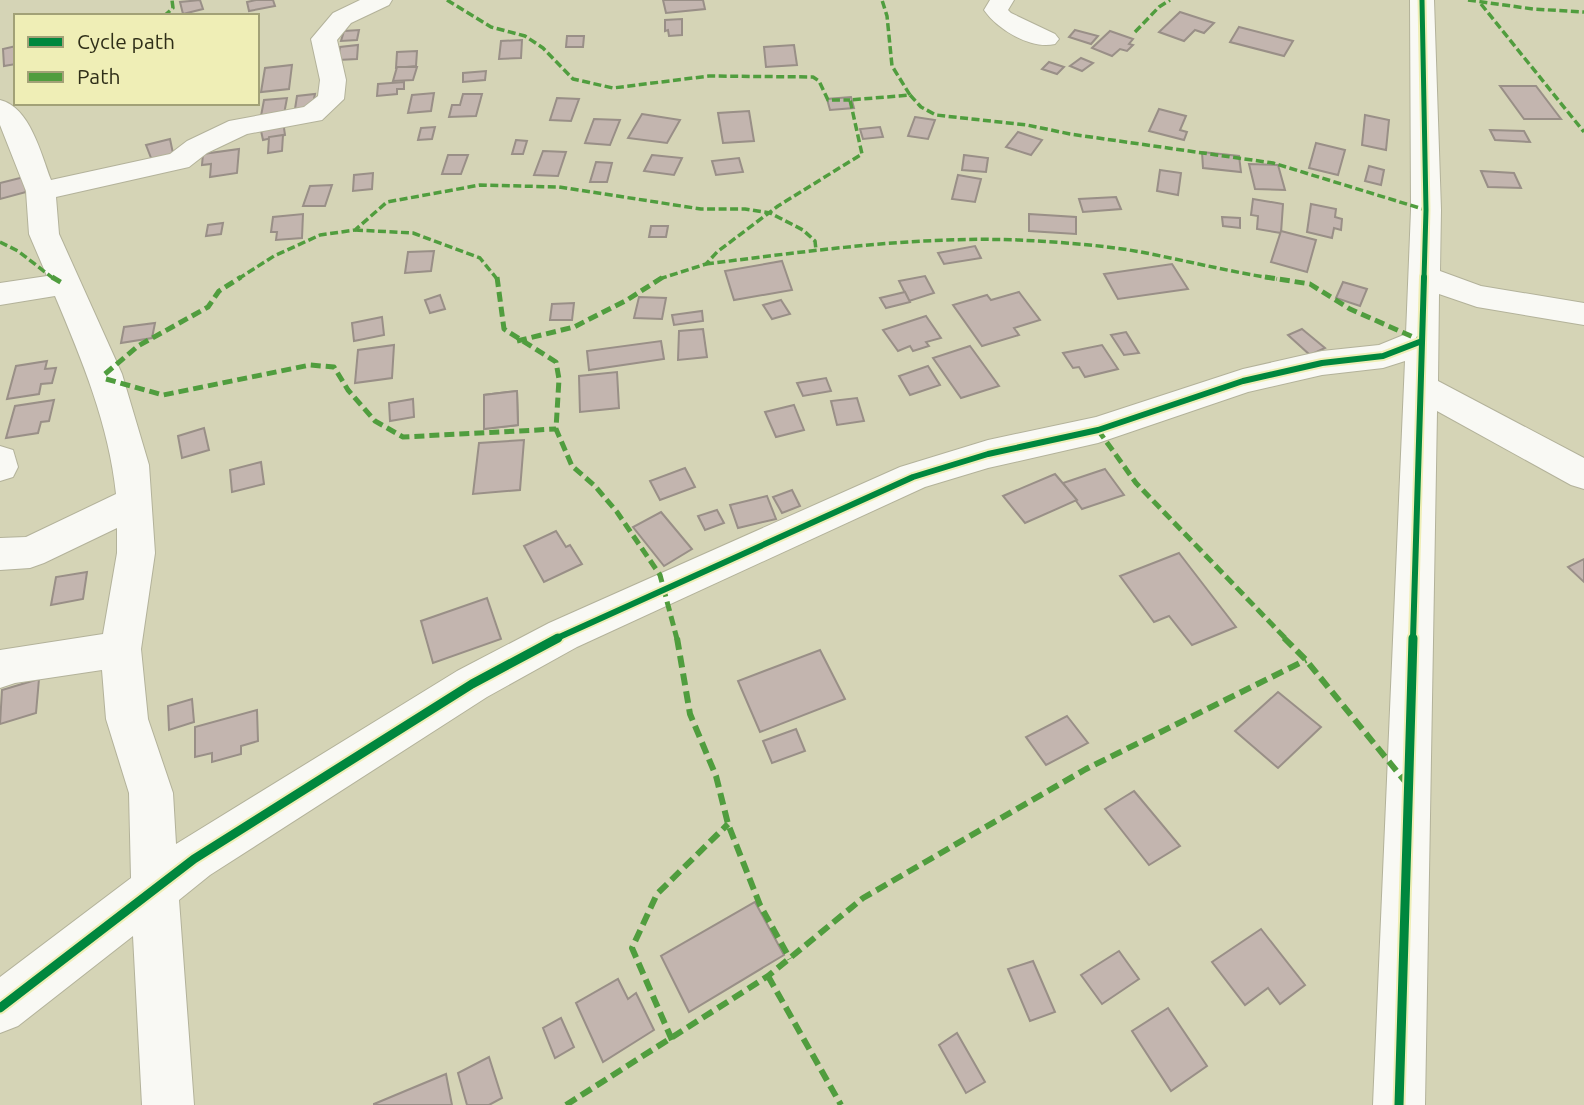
<svg xmlns="http://www.w3.org/2000/svg" width="1584" height="1105" font-family="Ubuntu,sans-serif">
<style>
.building{fill:#c3b5af;stroke:#998f87;stroke-width:2}
.lines{fill:none;stroke-linecap:round;stroke-linejoin:round}
.minor-casing{stroke:#b3b29a;stroke-width:2}
.minor{fill:#f9f9f4;fill-rule:evenodd}
.quiet-far2{stroke:#509d3e;stroke-width:3.5;stroke-dasharray:8 3.5;stroke-linecap:butt}
.quiet-far1{stroke:#509d3e;stroke-width:5;stroke-dasharray:10 5;stroke-linecap:butt}
.quiet{stroke:#509d3e;stroke-width:6;stroke-dasharray:12 6;stroke-linecap:butt}
.cycleway-far2-casing{stroke:#efeeb6;stroke-width:9}
.cycleway-far1-casing{stroke:#efeeb6;stroke-width:10}
.cycleway-casing{stroke:#efeeb6;stroke-width:13}
.cycleway-far2{stroke:#00873e;stroke-width:5}
.cycleway-far1{stroke:#00873e;stroke-width:6}
.cycleway{stroke:#00873e;stroke-width:9}
</style>
<rect width="100%" height="100%" fill="#d5d4b6"/>
<g class="building">
<polygon points="200,0 203,9 183,14 180,2"/>
<polygon points="256,0 273,0 275,6 249,11 247,2"/>
<polygon points="663,0 703,0 705,9 666,13"/>
<polygon points="1180,12 1214,23 1204,33 1195,30 1184,41 1159,32"/>
<polygon points="682,19 682,35 669,36 668,30 665,31 665,20"/>
<polygon points="1239,27 1293,41 1284,56 1230,42"/>
<polygon points="359,30 357,40 341,41 344,31"/>
<polygon points="1075,30 1098,36 1091,44 1069,37"/>
<polygon points="1110,31 1133,39 1129,44 1133,45 1127,51 1120,49 1112,56 1092,48"/>
<polygon points="567,36 584,36 583,47 566,47"/>
<polygon points="522,40 521,58 499,59 501,41"/>
<polygon points="358,45 357,59 338,60 340,47"/>
<polygon points="794,45 797,65 766,67 764,47"/>
<polygon points="16,46 16,64 4,66 3,49"/>
<polygon points="417,51 416,66 396,68 397,52"/>
<polygon points="1081,58 1093,63 1082,71 1070,66"/>
<polygon points="1049,62 1064,67 1057,74 1042,69"/>
<polygon points="292,65 289,89 261,92 265,68"/>
<polygon points="397,67 417,67 413,80 393,81"/>
<polygon points="486,71 485,80 463,82 463,73"/>
<polygon points="404,82 404,89 397,89 397,94 377,96 378,84"/>
<polygon points="1500,86 1536,86 1561,119 1524,119"/>
<polygon points="434,93 431,111 408,113 412,95"/>
<polygon points="315,94 312,108 295,109 297,96"/>
<polygon points="463,94 482,94 476,116 449,117 452,105 460,105"/>
<polygon points="851,97 854,108 830,110 827,99"/>
<polygon points="287,98 284,114 261,116 264,100"/>
<polygon points="557,98 579,99 571,121 550,120"/>
<polygon points="1159,109 1186,116 1180,130 1187,132 1184,140 1149,131"/>
<polygon points="749,111 754,141 723,143 718,113"/>
<polygon points="642,114 680,120 667,143 628,138"/>
<polygon points="1365,115 1389,120 1386,150 1362,145"/>
<polygon points="915,117 935,120 928,139 908,136"/>
<polygon points="594,119 620,120 610,145 585,143"/>
<polygon points="283,121 285,135 263,140 260,126"/>
<polygon points="435,127 432,139 418,140 421,128"/>
<polygon points="880,127 883,137 863,139 860,129"/>
<polygon points="1490,130 1524,131 1530,142 1495,140"/>
<polygon points="1018,132 1042,140 1031,155 1006,147"/>
<polygon points="283,135 282,151 268,153 269,137"/>
<polygon points="170,139 174,158 153,163 146,145"/>
<polygon points="516,140 527,141 523,154 512,154"/>
<polygon points="1316,143 1345,150 1338,175 1309,168"/>
<polygon points="239,149 237,173 210,177 211,164 202,165 203,154"/>
<polygon points="543,151 566,152 558,176 534,175"/>
<polygon points="1202,152 1239,156 1241,172 1203,168"/>
<polygon points="448,155 468,155 461,174 442,174"/>
<polygon points="652,155 682,158 674,175 644,171"/>
<polygon points="964,155 988,158 986,172 962,170"/>
<polygon points="739,158 743,172 716,175 712,161"/>
<polygon points="596,162 612,163 607,182 590,182"/>
<polygon points="1249,164 1278,165 1285,190 1255,189"/>
<polygon points="1369,166 1384,170 1381,185 1365,181"/>
<polygon points="1160,170 1181,173 1178,195 1157,191"/>
<polygon points="1481,171 1514,173 1521,188 1488,187"/>
<polygon points="373,173 372,189 353,191 354,175"/>
<polygon points="958,175 981,179 975,202 952,199"/>
<polygon points="24,177 26,192 0,199 0,183"/>
<polygon points="332,185 325,206 303,206 310,186"/>
<polygon points="1116,197 1121,209 1083,212 1079,199"/>
<polygon points="1253,199 1283,204 1281,233 1257,229 1258,216 1251,215"/>
<polygon points="1311,204 1336,209 1335,217 1342,219 1341,230 1334,228 1332,238 1307,232"/>
<polygon points="303,214 302,238 276,240 277,232 271,232 273,217"/>
<polygon points="1029,214 1076,217 1076,234 1029,231"/>
<polygon points="1222,217 1240,218 1240,228 1223,226"/>
<polygon points="223,223 221,234 206,236 208,225"/>
<polygon points="651,226 668,226 666,237 649,237"/>
<polygon points="1281,231 1316,240 1307,272 1271,262"/>
<polygon points="975,246 981,258 944,264 938,253"/>
<polygon points="434,251 431,271 405,273 408,252"/>
<polygon points="782,261 792,290 734,300 725,271"/>
<polygon points="1172,264 1188,289 1118,299 1104,274"/>
<polygon points="925,276 934,293 909,301 899,281"/>
<polygon points="1343,282 1367,289 1360,306 1336,298"/>
<polygon points="905,292 910,302 886,308 880,298"/>
<polygon points="1019,292 1040,320 1014,328 1019,335 982,346 953,305 987,295 991,300"/>
<polygon points="440,295 445,309 430,313 425,300"/>
<polygon points="639,297 666,298 662,319 634,318"/>
<polygon points="781,300 790,314 772,319 763,305"/>
<polygon points="574,303 572,320 550,320 552,304"/>
<polygon points="702,311 703,321 674,325 672,315"/>
<polygon points="926,316 941,338 926,342 929,346 913,351 910,346 898,351 883,330"/>
<polygon points="382,317 384,335 354,341 352,323"/>
<polygon points="155,323 152,338 121,343 124,327"/>
<polygon points="703,329 707,357 678,360 679,331"/>
<polygon points="1302,329 1325,348 1310,355 1288,335"/>
<polygon points="1126,332 1139,353 1124,355 1111,335"/>
<polygon points="661,341 664,359 589,370 587,351"/>
<polygon points="394,345 392,378 355,383 358,350"/>
<polygon points="1102,345 1118,369 1085,377 1079,367 1073,368 1063,353"/>
<polygon points="970,346 999,386 961,398 933,358"/>
<polygon points="47,361 45,369 56,368 52,383 41,384 39,394 7,399 16,366"/>
<polygon points="928,366 940,385 910,395 899,376"/>
<polygon points="617,372 619,408 580,412 579,376"/>
<polygon points="826,378 831,391 803,396 797,383"/>
<polygon points="517,391 518,425 484,429 484,395"/>
<polygon points="517,391 518,425 484,429 484,395"/>
<polygon points="857,398 864,421 837,425 831,401"/>
<polygon points="413,399 414,417 390,421 389,403"/>
<polygon points="54,400 49,421 41,422 38,433 6,438 15,406"/>
<polygon points="794,405 804,430 776,437 765,412"/>
<polygon points="204,428 209,450 182,458 178,436"/>
<polygon points="524,440 520,490 473,494 479,443"/>
<polygon points="261,462 264,484 232,492 230,470"/>
<polygon points="685,468 695,487 660,500 650,481"/>
<polygon points="1105,469 1124,495 1082,509 1063,483"/>
<polygon points="1055,474 1077,500 1025,523 1003,496"/>
<polygon points="792,490 800,506 782,513 773,497"/>
<polygon points="767,496 776,519 738,528 730,505"/>
<polygon points="717,510 724,523 705,530 698,516"/>
<polygon points="661,512 692,549 664,566 633,527"/>
<polygon points="556,531 566,547 570,545 582,564 544,582 524,546"/>
<polygon points="1179,553 1236,627 1192,645 1169,616 1154,622 1120,576"/>
<polygon points="1584,559 1584,582 1568,567"/>
<polygon points="87,572 83,599 51,605 56,577"/>
<polygon points="487,598 501,639 433,663 421,621"/>
<polygon points="820,650 845,699 760,732 738,681"/>
<polygon points="39,679 36,713 0,724 2,690"/>
<polygon points="1278,692 1321,727 1278,768 1235,731"/>
<polygon points="192,699 194,722 169,730 168,706"/>
<polygon points="257,710 258,741 241,746 241,754 212,762 212,753 195,757 195,727"/>
<polygon points="1067,716 1088,743 1046,765 1026,737"/>
<polygon points="796,729 805,751 772,763 763,741"/>
<polygon points="1134,791 1180,846 1149,865 1105,809"/>
<polygon points="755,902 784,955 689,1012 661,956"/>
<polygon points="1261,929 1305,985 1280,1004 1268,988 1245,1005 1212,962"/>
<polygon points="1119,951 1139,979 1102,1004 1081,975"/>
<polygon points="1033,961 1055,1012 1030,1021 1008,969"/>
<polygon points="618,979 628,999 636,993 654,1030 603,1062 576,1003"/>
<polygon points="1168,1008 1207,1066 1171,1091 1132,1031"/>
<polygon points="561,1018 574,1047 555,1058 543,1028"/>
<polygon points="957,1033 985,1082 966,1093 939,1045"/>
<polygon points="489,1057 502,1098 489,1105 467,1105 458,1073"/>
<polygon points="446,1074 452,1105 374,1105 374,1104"/>
</g>
<g class="lines">
<defs>
<g id="minor">
<path d="M360 0H392L389 5 351 23 337 40 346 80 344 99 322 120 247 134 207 153 189 167 56 197 59 234 122 374 149 465 155 553 141 649 148 719 173 793 176 844 457 671 549 623 900 467 988 440 1096 417 1243 369 1322 351 1379 345 1406 334 1411 210 1410 0H1434L1441 210 1440 271 1481 286 1584 303V325L1477 307 1439 294 1438 381 1584 458V489L1571 485 1437 411 1425 1105H1373L1405 361 1383 368 1322 375 1248 392 1098 443 988 468 925 487 577 647 487 697 210 875 179 900 194 1105H142L133 936 18 1026 0 1033V977L131 878 129 793 106 719 102 670 15 683 0 688V650L103 634 117 553V528L44 563 30 568 0 570V538L26 537 116 494C109 425 82 360 55 296L0 305V283L47 276 29 234 26 191 0 125V100C30 107 41 154 51 180L170 154 187 141 229 121 304 107 318 96 320 80 311 39 333 13Z"/>
<path d="M990 0H1014L1008 10 1011 13 1055 34 1059 39 1055 44C1031 50 997 29 984 10Z"/>
<polygon points="0,446 13,450 18,467 13,477 0,481"/>
</g>
</defs>
<use href="#minor" class="minor-casing"/>
<use href="#minor" class="minor"/>
<g class="quiet-far2">
<polyline points="447,0 491,27 525,36 543,48 573,79 613,88 709,76 813,77 819,81 828,100 850,100"/>
<polyline points="1468,0 1533,9 1584,12"/>
<polyline points="1481,4 1584,132"/>
<polyline points="164,16 173,8 172,0"/>
<polyline points="1135,32 1159,7 1170,0"/>
<polyline points="910,95 921,107 936,115 1027,125 1070,134 1273,163 1426,210"/>
<polyline points="355,230 413,233 480,258 497,279"/>
<polyline points="0,242 18,251 54,279"/>
<path d="M706 264C809 251 915 236 1019 240 1059 242 1102 245 1141 252 1187 261 1231 272 1277 279"/>
<polyline points="238,279 274,256 320,235 355,230 387,202 480,185 559,187 701,209 745,209 770,213 803,230 815,241 816,250"/>
<polyline points="659,279 706,264 717,252 778,206 862,154 850,100 910,95 892,66 887,16 882,0"/>
</g>
<g class="quiet-far1">
<polyline points="52,277 64,284"/>
<polyline points="497,277 504,329 556,362 559,379 556,429 572,466 595,486 617,512 660,575 677,639"/>
<polyline points="1265,277 1310,284 1350,309 1422,341"/>
<polyline points="517,341 574,327 627,300 663,277"/>
<polyline points="105,374 138,346 208,307 219,291 241,277"/>
<polyline points="106,379 163,395 310,365 334,367 348,390 375,421 403,437 556,429"/>
<polyline points="1098,430 1136,483 1286,639"/>
</g>
<g class="quiet">
<polyline points="677,638 690,714 716,776 728,824 760,905 790,959"/>
<polyline points="1284,638 1306,660 1408,785"/>
<polyline points="768,976 841,1105"/>
<polyline points="672,1040 632,948 657,894 728,824"/>
<polyline points="566,1105 768,976 863,898 1086,769 1306,660"/>
</g>
<defs>
<polyline id="cycleway-far2" points="1422,0 1426,210 1424,279"/>
<g id="cycleway-far1">
<polyline points="555,639 913,477 988,454 1098,430 1243,381 1322,363 1383,356 1422,341"/>
<polyline points="1413,639 1424,277"/>
</g>
<g id="cycleway">
<polyline points="0,1008 194,859 472,684 558,638"/>
<polyline points="1399,1105 1413,638"/>
</g>
</defs>
<use href="#cycleway-far2" class="cycleway-far2-casing"/>
<use href="#cycleway-far1" class="cycleway-far1-casing"/>
<use href="#cycleway" class="cycleway-casing"/>
<use href="#cycleway-far2" class="cycleway-far2"/>
<use href="#cycleway-far1" class="cycleway-far1"/>
<use href="#cycleway" class="cycleway"/>
</g>
<rect x="14" y="14" width="245" height="91" fill="#efeeb6" stroke="#a2a177" stroke-width="2"/>
<rect x="28" y="37" width="35" height="10" fill="#00873e" stroke="#a2a177" stroke-width="2"/>
<text x="77" y="49" font-size="21" fill="#2f2e18">Cycle path</text>
<rect x="28" y="72" width="35" height="10" fill="#509d3e" stroke="#a2a177" stroke-width="2"/>
<text x="77" y="84" font-size="21" fill="#2f2e18">Path</text>
</svg>
